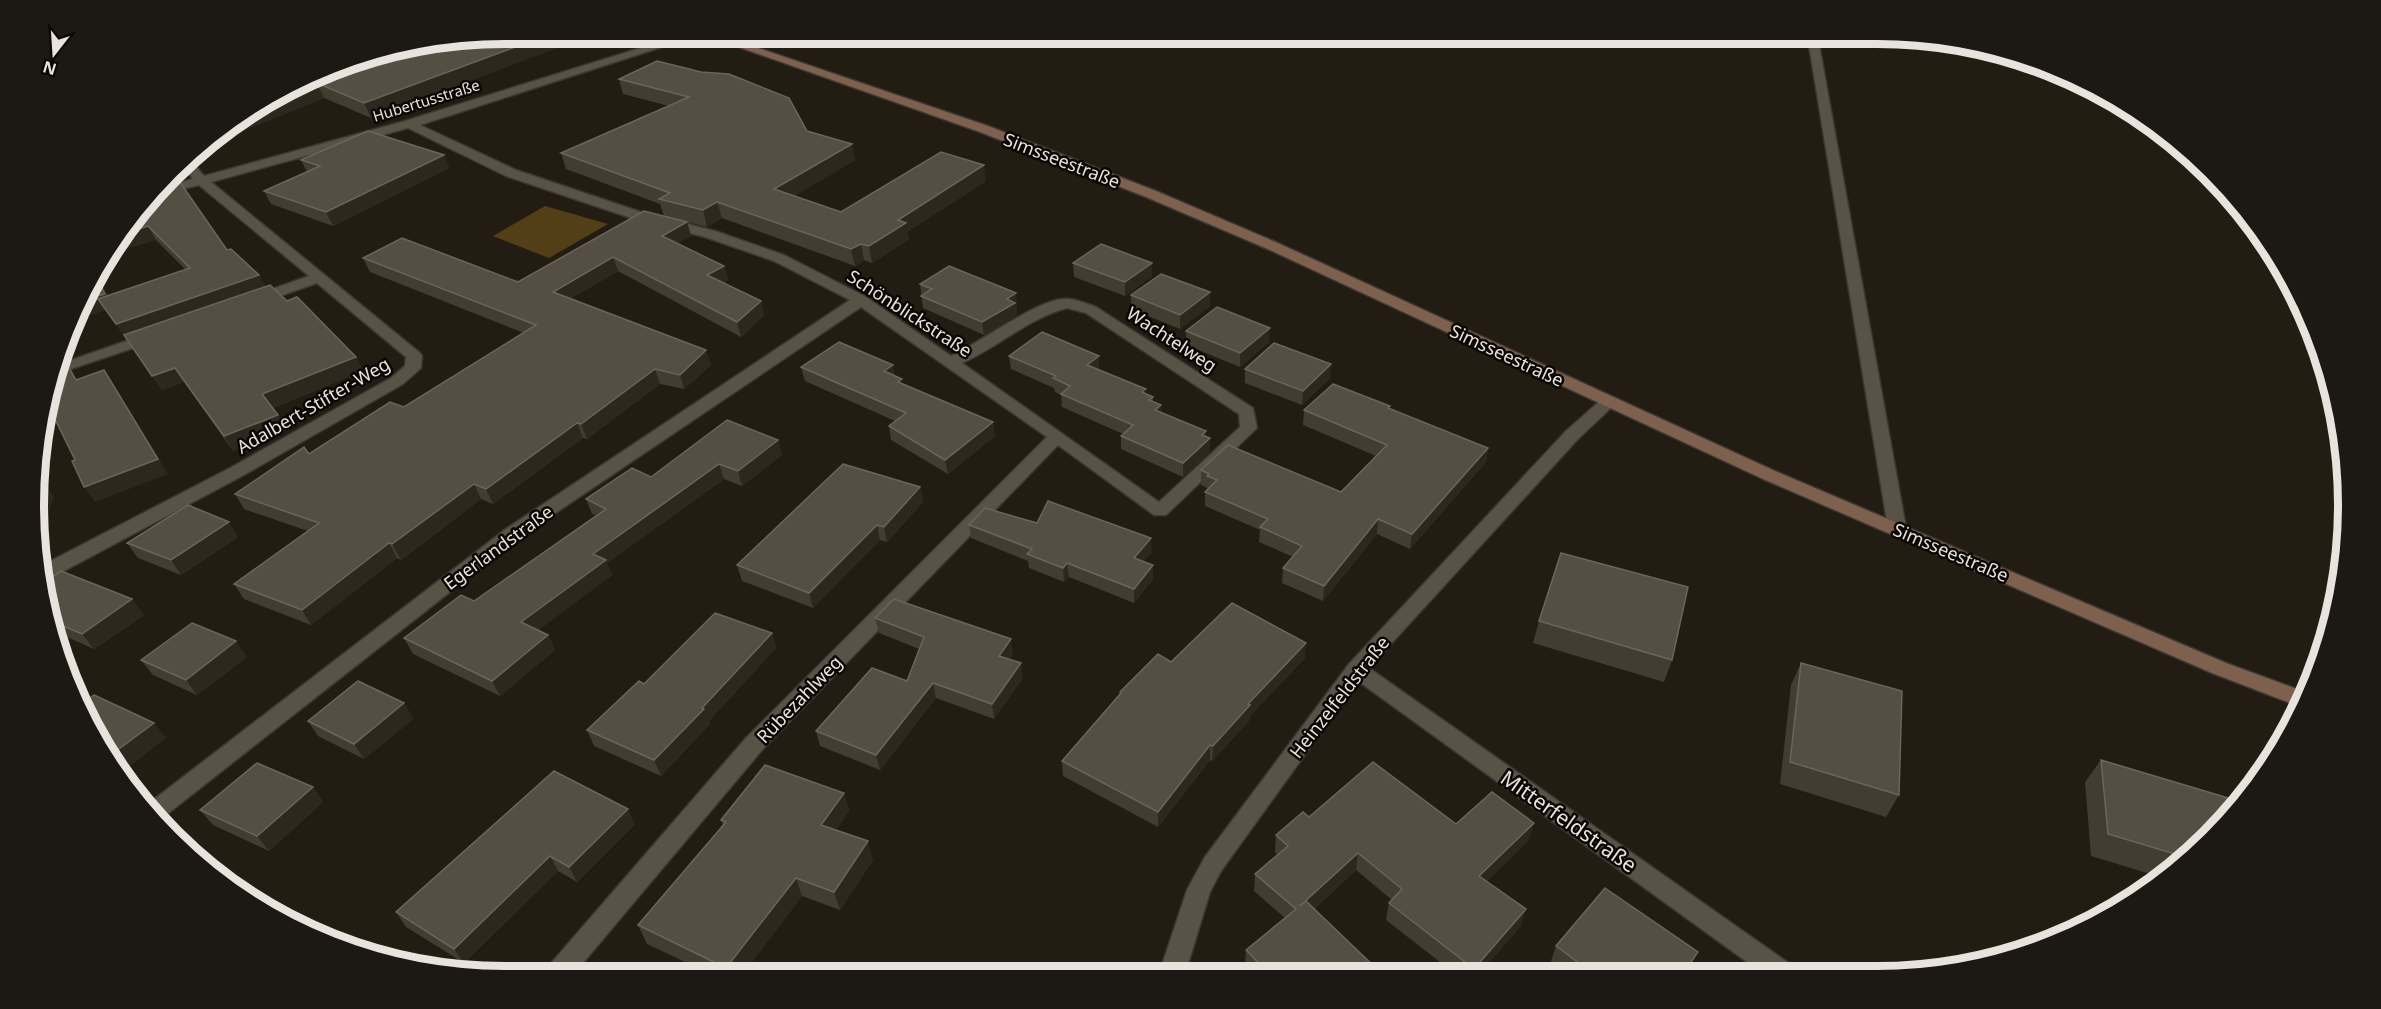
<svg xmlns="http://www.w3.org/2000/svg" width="2381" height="1009" font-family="'Noto Sans',sans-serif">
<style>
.green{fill:#533f17}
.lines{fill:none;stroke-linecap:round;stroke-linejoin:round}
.minor-casing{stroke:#3c3731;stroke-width:3}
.secondary-casing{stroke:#3c3731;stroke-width:3}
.minor{fill:#595246;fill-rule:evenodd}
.secondary{fill:#7d614e;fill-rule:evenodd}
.wall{fill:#423c31}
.shaded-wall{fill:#2e271d}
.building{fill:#544e43;stroke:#6b655b;stroke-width:1.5}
.labels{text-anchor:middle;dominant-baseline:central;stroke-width:5;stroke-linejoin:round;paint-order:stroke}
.far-street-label{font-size:15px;fill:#e8e3dc;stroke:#0a0704}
.street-label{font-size:18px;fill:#e8e3dc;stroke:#0a0704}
.near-street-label{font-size:21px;fill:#e8e3dc;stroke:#0a0704}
.rim{fill:none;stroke:#e8e3dc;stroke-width:8}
</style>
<rect width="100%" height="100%" fill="#231c12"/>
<polygon class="green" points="545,206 608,224 549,258 493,236"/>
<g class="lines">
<defs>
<g id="minor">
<path d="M689 33H705L420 125 516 170 641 212 715 231 784 255 866 297 951 356C980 343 1041 296 1069 299 1078 300 1088 304 1096 307L1253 408 1257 428 1166 515H1154L1058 445 762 750 572 976H543L547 968 746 738 1047 437 861 307 520 537 157 822 144 807 506 529 850 300 774 261 705 237 631 218 506 176 408 128 211 182 420 353 422 356 421 368 403 384 242 476 47 580 41 581 39 567 230 468 391 378 405 366 406 357 317 283 260 303H250L248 300 250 297 309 276 199 185 157 195 163 187 193 179 182 164 188 157 204 176 405 121ZM1067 308 1086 313 1239 414 1240 427 1159 502 962 363C998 347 1029 318 1067 308Z"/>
<polygon points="1807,33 1817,33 1906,528 1903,532 1897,534 1891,532 1888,528"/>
<polygon points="152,332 157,334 160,337 157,340 56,374 60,364"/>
<polygon points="1608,397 1614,399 1616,402 1614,405 1578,439 1369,668 1790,964 1794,972 1761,972 1358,681 1221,871 1210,892 1185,974 1159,974 1187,890 1205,857 1349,664 1566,431 1602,399"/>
</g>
<polygon id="secondary" points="699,33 714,33 988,126 1156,191 1280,244 1775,471 2226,663 2305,692 2298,706 2212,673 1763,479 1270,250 1146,197 980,132"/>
</defs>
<use href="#minor" class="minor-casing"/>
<use href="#secondary" class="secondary-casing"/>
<use href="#minor" class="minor"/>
<use href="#secondary" class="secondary"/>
</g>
<g class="wall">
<polygon points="504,33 596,33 371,118 324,98 235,134 223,129 269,96"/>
<polygon points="657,61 807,131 855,160 794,196 841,212 986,181 907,232 909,239 872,263 864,260 855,266 722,218 707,227 664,216 660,204 566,169 561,153 669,106 623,94 619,79"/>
<polygon points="444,155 449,168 333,226 271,204 264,191 307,172 301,160"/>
<polygon points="174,174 227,250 266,287 287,301 356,357 363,371 273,408 278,415 287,430 233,451 184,382 162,390 106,310 77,319 95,272 108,296 186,270 156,240 124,249 119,241"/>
<polygon points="687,222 691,236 677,243 724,266 728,280 723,283 761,301 764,315 741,337 618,271 570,299 711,365 684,389 660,384 587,439 583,438 493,504 481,499 401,560 397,558 311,625 244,599 234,584 308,531 244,509 235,494 309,454 404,407 524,333 370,272 363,258 518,282"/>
<polygon points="1073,263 1152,276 1125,296 1074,277"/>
<polygon points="920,284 1017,306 1016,307 1017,315 984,335 923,308"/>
<polygon points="1131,295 1210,306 1180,329 1131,309"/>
<polygon points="1186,331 1269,342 1240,367 1186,345"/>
<polygon points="1009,356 1099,369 1098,370 1153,397 1153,401 1161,405 1161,412 1210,438 1210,452 1183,477 1121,449 1121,436 1123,434 1062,407 1061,395 1055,392 1054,388 1011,369"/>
<polygon points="801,367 895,376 902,384 993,422 995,436 948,474 891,440 889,426 895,421 805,381"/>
<polygon points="1245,369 1330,378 1302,405 1245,383"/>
<polygon points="1390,409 1488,448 1486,462 1410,549 1377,534 1323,601 1282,583 1283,568 1293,557 1259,542 1260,530 1205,506 1205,492 1207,490 1207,488 1201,485 1201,470 1341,492 1376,456 1303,425 1304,410"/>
<polygon points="778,440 782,455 742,486 724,479 607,563 612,575 538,630 548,635 555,650 500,696 413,654 404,638 474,601 596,515 592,514 586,499 651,477"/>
<polygon points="920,487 923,502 887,542 880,540 813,608 742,581 737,565"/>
<polygon points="1037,523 1152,552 1143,562 1153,579 1134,603 1069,577 1064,582 1029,568 1028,561 971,538 969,525"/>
<polygon points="238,537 181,575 138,558 127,543"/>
<polygon points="42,596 144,615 94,649 56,632"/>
<polygon points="875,618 1013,655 1010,659 1023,678 994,719 936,698 880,770 820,746 816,731 907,681 919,649 879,633"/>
<polygon points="1539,621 1672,660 1664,682 1533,643"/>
<polygon points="772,633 776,648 709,721 710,724 661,776 594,746 587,730 644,684"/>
<polygon points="247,657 197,695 153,675 141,660"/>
<polygon points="1305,658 1250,716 1249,721 1212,761 1210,760 1158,827 1063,776 1062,761 1120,694 1120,692 1171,662"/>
<polygon points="1801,663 1899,795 1886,817 1780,784 1791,685"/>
<polygon points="404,703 413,719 364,759 318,736 308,721"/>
<polygon points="2101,760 2238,801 2187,859 2160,877 2091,856 2085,782"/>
<polygon points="313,787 323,802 269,851 213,825 200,810"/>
<polygon points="844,793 849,811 836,830 873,860 840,910 802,896 742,975 713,975 647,944 638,925 723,826 721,820"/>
<polygon points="1309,817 1456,824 1529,840 1487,881 1521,926 1480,973 1454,973 1386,920 1389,903 1392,900 1356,870 1314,909 1382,974 1252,974 1245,966 1246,950 1285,918 1254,891 1255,874 1278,855 1275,852 1276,835"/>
<polygon points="635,824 577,882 558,871 464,963 406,927 396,912"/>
<polygon points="1556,946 1691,966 1687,973 1567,973 1551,961"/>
</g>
<g class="shaded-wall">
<polygon points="553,33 596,33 371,118 364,103"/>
<polygon points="317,83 324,98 235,134 230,124 252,108"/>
<polygon points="852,144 855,160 778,206 774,189"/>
<polygon points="444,155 449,168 333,226 326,212"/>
<polygon points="984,165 986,181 907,232 909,239 872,263 869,246 898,220"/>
<polygon points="174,174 178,181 165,184"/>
<polygon points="717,202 722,218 707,227 703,210"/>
<polygon points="687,222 691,236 666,250 662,236"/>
<polygon points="148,226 156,240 124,249 119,241 126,233"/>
<polygon points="861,244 864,260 855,266 851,249"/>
<polygon points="613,257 618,271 558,306 553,292"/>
<polygon points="1152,263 1152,276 1125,296 1125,282"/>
<polygon points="724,266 728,280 711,289 707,275"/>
<polygon points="95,272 114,308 98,299 106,310 77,319"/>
<polygon points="259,275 267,289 125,339 116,324"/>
<polygon points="1210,292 1210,306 1180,329 1180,315"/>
<polygon points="1016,293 1017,306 1016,307 1017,315 984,335 982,322 1007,299"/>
<polygon points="761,301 764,315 741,337 737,322"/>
<polygon points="1270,328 1269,342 1240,367 1240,353"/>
<polygon points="706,350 711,365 684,389 680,375"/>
<polygon points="64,355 66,359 65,360 86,394 61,362"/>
<polygon points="1099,356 1099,369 1088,378 1087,365"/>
<polygon points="356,357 363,371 270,409 262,394"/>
<polygon points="1331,364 1330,378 1302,405 1303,391"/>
<polygon points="893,365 896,379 884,371"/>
<polygon points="175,368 184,382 162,390 152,376"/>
<polygon points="655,369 660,384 587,439 581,424"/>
<polygon points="104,370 168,474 95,502 84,487"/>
<polygon points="1161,405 1161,418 1155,410"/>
<polygon points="50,409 61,424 40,430 42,412"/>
<polygon points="278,415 287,430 233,451 224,436"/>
<polygon points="993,422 995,436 948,474 945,460"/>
<polygon points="577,423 583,438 493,504 486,489"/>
<polygon points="1206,431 1206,442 1210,438 1210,452 1183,477 1183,463 1202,435"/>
<polygon points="778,440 782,455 742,486 738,471"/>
<polygon points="1488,448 1486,462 1410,549 1412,534"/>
<polygon points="719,464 724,479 607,563 612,575 528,638 521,622 593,554"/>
<polygon points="43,482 54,497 37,541 33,506"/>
<polygon points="474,484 481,499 401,560 392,544"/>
<polygon points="920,487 923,502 887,542 884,527"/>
<polygon points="1378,519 1377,534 1323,601 1324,586"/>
<polygon points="229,522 238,537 181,575 171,560"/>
<polygon points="877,525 880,540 813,608 809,593"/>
<polygon points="1151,538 1152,552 1135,572 1134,558"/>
<polygon points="389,543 397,558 311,625 302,610"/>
<polygon points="1067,563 1069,577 1064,582 1063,568"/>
<polygon points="1153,565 1153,579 1134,603 1134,589"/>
<polygon points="132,599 144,615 94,649 82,634"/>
<polygon points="772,633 776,648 709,721 710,724 661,776 654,760"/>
<polygon points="548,635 555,650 500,696 492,681"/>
<polygon points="1011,639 1013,655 1001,671 999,656"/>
<polygon points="236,641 247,657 197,695 186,680"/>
<polygon points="1306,643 1305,658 1250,716 1249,721 1212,761 1213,746 1248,704"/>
<polygon points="1021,663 1023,678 994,719 992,704"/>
<polygon points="933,683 936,698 880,770 876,755"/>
<polygon points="404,703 413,719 364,759 354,744"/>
<polygon points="154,723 166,738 120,774 108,757"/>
<polygon points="1210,745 1210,760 1158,827 1158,812"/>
<polygon points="313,787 323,802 269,851 257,836"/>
<polygon points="844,793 849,811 827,843 821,825"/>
<polygon points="628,809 635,824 577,882 569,867"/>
<polygon points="1534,823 1529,840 1475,893 1479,876"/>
<polygon points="868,841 873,860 840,910 834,892"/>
<polygon points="1358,853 1356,870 1298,923 1300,906"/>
<polygon points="550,856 558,871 464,963 454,949"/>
<polygon points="796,878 802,896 742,975 729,975 726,968"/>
<polygon points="1526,909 1521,926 1480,973 1473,973 1474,969"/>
<polygon points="1698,952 1691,966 1687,973 1683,973"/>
</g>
<g class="building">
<polygon points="504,33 553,33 364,103 317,83 252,108 269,96 353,58"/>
<polygon points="657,61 701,72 729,74 789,98 807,131 852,144 774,189 841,212 941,152 984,165 898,220 906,223 869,246 861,244 851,249 717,202 703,210 659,199 670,193 561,153 689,97 619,79"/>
<polygon points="368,131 444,155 326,212 264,191 320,166 301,160"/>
<polygon points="177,178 227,250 231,249 259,275 116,324 98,299 190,268 148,226 126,233 170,179"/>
<polygon points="644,211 687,222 662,236 724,266 707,275 761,301 737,322 613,257 553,292 706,350 680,375 655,369 581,424 577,423 486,489 474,484 392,544 389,543 302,610 234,584 319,523 235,494 304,447 309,454 390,402 404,407 536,325 363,258 402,238 518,282"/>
<polygon points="1101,244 1152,263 1125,282 1073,263"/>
<polygon points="949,266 1016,293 1007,299 1015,303 982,322 921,296 932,289 920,284"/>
<polygon points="94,273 105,294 84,300"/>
<polygon points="1161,274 1210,292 1180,315 1131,295"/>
<polygon points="270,285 287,301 297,297 356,357 262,394 278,415 224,436 175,368 152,376 124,335"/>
<polygon points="1217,307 1270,328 1240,353 1186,331"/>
<polygon points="1042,332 1099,356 1087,365 1146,389 1142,392 1153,397 1149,400 1161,405 1155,410 1206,431 1202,435 1210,438 1183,463 1121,436 1133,425 1061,394 1070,386 1053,378 1056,376 1009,356"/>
<polygon points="839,342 893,365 884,371 902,379 898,382 993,422 945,460 889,426 906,413 801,367"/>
<polygon points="1274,343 1331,364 1303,391 1245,369"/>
<polygon points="63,357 76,380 104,370 158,459 84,487 72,461 75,460 50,409 42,412"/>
<polygon points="1333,384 1390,406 1388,408 1488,448 1412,534 1378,519 1324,586 1283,568 1302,546 1260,527 1268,519 1205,492 1217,480 1207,476 1209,474 1201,470 1228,445 1341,492 1387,445 1304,410"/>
<polygon points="727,420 778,440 738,471 719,464 593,554 606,560 521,622 548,635 492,681 404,638 461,595 474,601 606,509 586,499 632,468 651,477"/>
<polygon points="843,464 920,487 884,527 877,525 809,593 737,565"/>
<polygon points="43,482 33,506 35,484"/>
<polygon points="1048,501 1151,538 1134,558 1153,565 1134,589 1067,563 1063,568 1027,554 1032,549 969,525 985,508 1037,523"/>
<polygon points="188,505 229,522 171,560 127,543"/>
<polygon points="1561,553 1688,587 1672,660 1539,621"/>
<polygon points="61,571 132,599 82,634 51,621 42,596 41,584"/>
<polygon points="894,599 1011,639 999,656 1021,663 992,704 933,683 876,755 816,731 872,668 907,681 924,637 875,618"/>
<polygon points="1232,603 1306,643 1248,704 1250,705 1213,746 1210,745 1158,812 1062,761 1121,693 1120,692 1158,654 1171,662"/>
<polygon points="715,613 772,633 702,708 704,709 654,760 587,730 639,681 644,684"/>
<polygon points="192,623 236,641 186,680 141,660"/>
<polygon points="1801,663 1902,691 1899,795 1790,762"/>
<polygon points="358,681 404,703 354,744 308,721"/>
<polygon points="94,695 154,723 108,757 96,741 82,703"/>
<polygon points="2101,760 2238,801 2188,858 2108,834"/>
<polygon points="1373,762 1456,824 1492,792 1534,823 1479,876 1526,909 1474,969 1389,903 1402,889 1358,853 1300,906 1306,901 1382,974 1269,974 1246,950 1296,909 1255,874 1288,846 1276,835 1303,812 1309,817"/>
<polygon points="257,763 313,787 257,836 200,810"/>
<polygon points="765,765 844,793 821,825 868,841 834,892 796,878 726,968 638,925 726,822 721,820"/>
<polygon points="554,771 628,809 569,867 550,856 454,949 396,912"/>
<polygon points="1605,888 1698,952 1683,973 1592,973 1556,946"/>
</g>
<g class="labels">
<g class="far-street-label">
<text transform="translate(426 100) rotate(-17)">Hubertusstraße</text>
</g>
<g class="street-label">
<text transform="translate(1062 160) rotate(21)">Simsseestraße</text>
<text transform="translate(910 313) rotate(33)">Schönblickstraße</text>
<text transform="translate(1172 339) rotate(33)">Wachtelweg</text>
<text transform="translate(1507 355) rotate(25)">Simsseestraße</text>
<text transform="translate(313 405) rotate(-30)">Adalbert-Stifter-Weg</text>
<text transform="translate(498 547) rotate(-36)">Egerlandstraße</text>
<text transform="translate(1951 552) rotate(23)">Simsseestraße</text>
<text transform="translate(1339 697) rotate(-52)">Heinzelfeldstraße</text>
<text transform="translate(799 699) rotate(-46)">Rübezahlweg</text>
</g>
<g class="near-street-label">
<text transform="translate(1569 821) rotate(35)">Mitterfeldstraße</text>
</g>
</g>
<path d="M0 0H2381V1009H0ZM505 44H1877A461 461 0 0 1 2338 505V505A461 461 0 0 1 1877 966H505A461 461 0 0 1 44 505V505A461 461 0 0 1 505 44Z" fill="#1c1915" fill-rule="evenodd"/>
<path class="rim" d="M505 44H1877A461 461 0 0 1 2338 505V505A461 461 0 0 1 1877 966H505A461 461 0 0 1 44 505V505A461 461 0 0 1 505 44Z"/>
<g transform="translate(54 54) rotate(197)" stroke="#0a0704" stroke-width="4.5" paint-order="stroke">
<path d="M0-4.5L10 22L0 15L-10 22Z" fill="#e8e3dc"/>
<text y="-9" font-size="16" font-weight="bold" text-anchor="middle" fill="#e8e3dc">N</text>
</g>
</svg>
